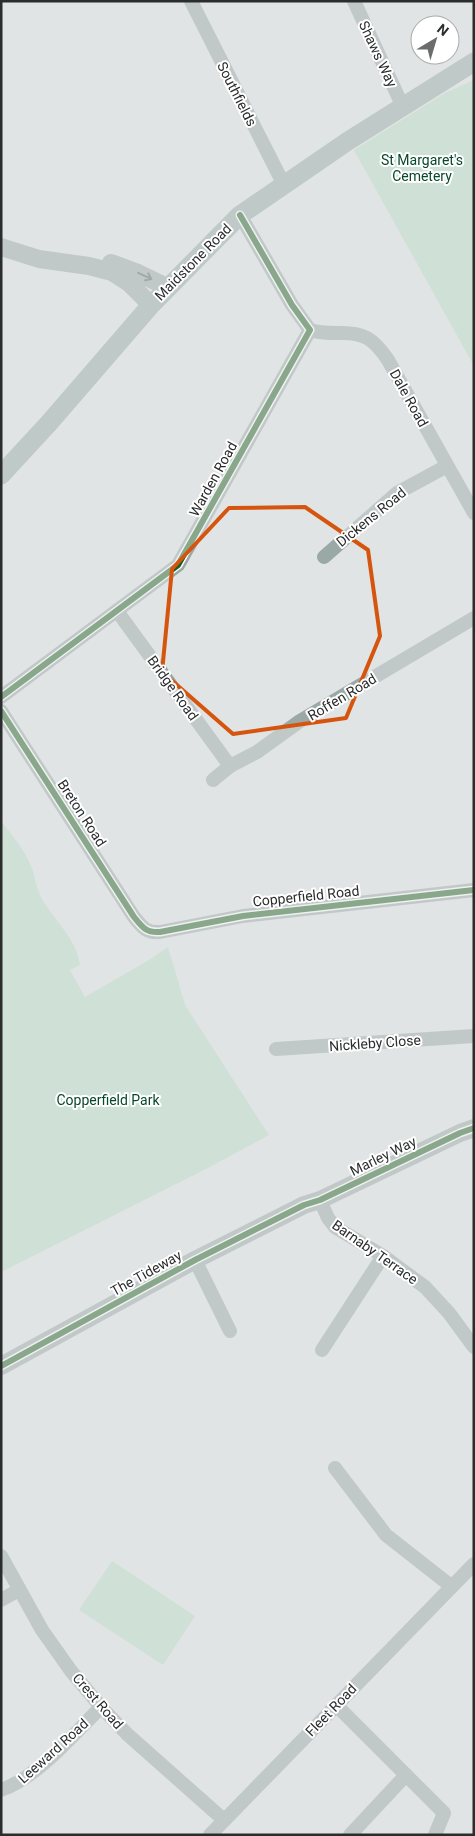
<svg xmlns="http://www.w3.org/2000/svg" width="475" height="1836" font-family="Roboto,sans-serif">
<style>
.green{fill:#b8dbc7}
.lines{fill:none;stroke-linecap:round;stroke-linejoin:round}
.minor{stroke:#9aa8a6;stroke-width:14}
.tertiary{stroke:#9aa8a6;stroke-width:18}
.secondary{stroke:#96a8a4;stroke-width:19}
.cycleway-casing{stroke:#fff;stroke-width:9}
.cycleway{stroke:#1b5e20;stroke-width:6}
.oneway{stroke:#575e5d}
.marked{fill:none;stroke:#d5550f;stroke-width:4;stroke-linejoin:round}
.labels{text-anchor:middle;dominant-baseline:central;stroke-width:4;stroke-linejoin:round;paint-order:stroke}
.street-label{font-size:14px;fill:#2b2d2d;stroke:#fff}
.park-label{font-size:14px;fill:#07472a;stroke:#fff}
</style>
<rect width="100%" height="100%" fill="#e1e4e4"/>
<g class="green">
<polygon points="474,80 474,366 354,150 445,93"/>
<path d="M1 821C12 835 24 849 31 866 35 876 36 888 42 899 54 920 77 939 80 965L70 970 85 997 149 960 168 947 185 1005 269 1135 208 1168 1 1272Z"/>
<polygon points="112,1561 195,1616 163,1665 79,1610"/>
</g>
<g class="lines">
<g class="minor">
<polyline points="191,1 284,185"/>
<polyline points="354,1 403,107"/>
<path d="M310 330C319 333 328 333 338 333 364 332 374 339 388 360L474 513"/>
<polyline points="324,557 397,493 447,466"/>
<polyline points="117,611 230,766"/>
<polyline points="1,697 178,565 310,330 292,305 240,215"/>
<path d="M1 711 134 917C142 927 146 933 160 932L243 916 474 890"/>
<polyline points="213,780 230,766 257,752 300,721 474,618"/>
<polyline points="276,1049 474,1036"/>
<polyline points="320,1200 328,1218 335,1227 383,1256 425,1287 449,1313 474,1347"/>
<polyline points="195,1260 230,1331"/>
<polyline points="322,1350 383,1256"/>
<polyline points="335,1468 386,1535 451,1586"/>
<polyline points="1,1556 42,1630 71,1671 101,1707 127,1734 224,1820"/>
<polyline points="1,1600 19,1590"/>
<polyline points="336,1705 444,1813 435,1835"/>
<path d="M1 1790C38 1777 73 1735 101 1707"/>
<polyline points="210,1835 474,1564"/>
<polyline points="350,1835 406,1775"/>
</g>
<g class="tertiary">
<polyline points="1,247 39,259 89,266 112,272 129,283 151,305"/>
<polyline points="111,263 138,273 167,287"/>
<polyline points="1,1366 195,1260 304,1205 320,1200 460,1133 474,1128"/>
</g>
<polyline class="secondary" points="1,475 49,423 151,305 240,215 348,141 474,62"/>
<defs>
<g id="cycleway">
<polyline points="1,697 178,565 310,330 292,305 240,215"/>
<path d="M1 711 134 917C142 927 146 933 160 932L243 916 474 890"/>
<polyline points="1,1366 195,1260 304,1205 320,1200 460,1133 474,1128"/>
</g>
</defs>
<use href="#cycleway" class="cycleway-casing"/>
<use href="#cycleway" class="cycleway"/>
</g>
<defs><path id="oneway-shaft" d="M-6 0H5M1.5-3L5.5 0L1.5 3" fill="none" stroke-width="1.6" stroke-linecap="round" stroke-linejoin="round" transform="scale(1.25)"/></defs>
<use class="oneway" href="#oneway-shaft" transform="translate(145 276) rotate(25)"/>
<path d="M0 0H475V1836H0ZM305 507 368 550 380 636 346 718 233 734 162 672 172 569 229 508Z" fill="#e1e4e4" fill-opacity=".55" fill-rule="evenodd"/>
<path class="marked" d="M305 507 368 550 380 636 346 718 233 734 162 672 172 569 229 508Z"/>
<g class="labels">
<g class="street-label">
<text transform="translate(378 54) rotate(65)">Shaws Way</text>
<text transform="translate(237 94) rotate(63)">Southfields</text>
<text transform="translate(193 262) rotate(-45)">Maidstone Road</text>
<text transform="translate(409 398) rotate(61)">Dale Road</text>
<text transform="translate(213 479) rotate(-61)">Warden Road</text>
<text transform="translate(371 517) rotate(-39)">Dickens Road</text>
<text transform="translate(173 688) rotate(54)">Bridge Road</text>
<text transform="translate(342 697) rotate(-31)">Roffen Road</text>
<text transform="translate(82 813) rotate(57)">Breton Road</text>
<text transform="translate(306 896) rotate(-6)">Copperfield Road</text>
<text transform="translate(375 1043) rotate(-4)">Nickleby Close</text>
<text transform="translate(383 1156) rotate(-26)">Marley Way</text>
<text transform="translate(375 1252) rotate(35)">Barnaby Terrace</text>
<text transform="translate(146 1273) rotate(-29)">The Tideway</text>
<text transform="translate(98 1701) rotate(49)">Crest Road</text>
<text transform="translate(331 1710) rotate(-46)">Fleet Road</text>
<text transform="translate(53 1751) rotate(-42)">Leeward Road</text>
</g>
<g class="park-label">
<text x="422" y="160">St Margaret's<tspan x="422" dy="16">Cemetery</tspan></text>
<text x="108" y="1100">Copperfield Park</text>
</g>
</g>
<rect width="475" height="1836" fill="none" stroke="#2b2d2d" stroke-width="5"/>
<g transform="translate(435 40) rotate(38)"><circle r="24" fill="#ffffff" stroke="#aaabab"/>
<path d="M0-4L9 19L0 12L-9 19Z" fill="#6b6d6d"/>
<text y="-8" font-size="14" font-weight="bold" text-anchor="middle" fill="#2b2d2d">N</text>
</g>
</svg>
